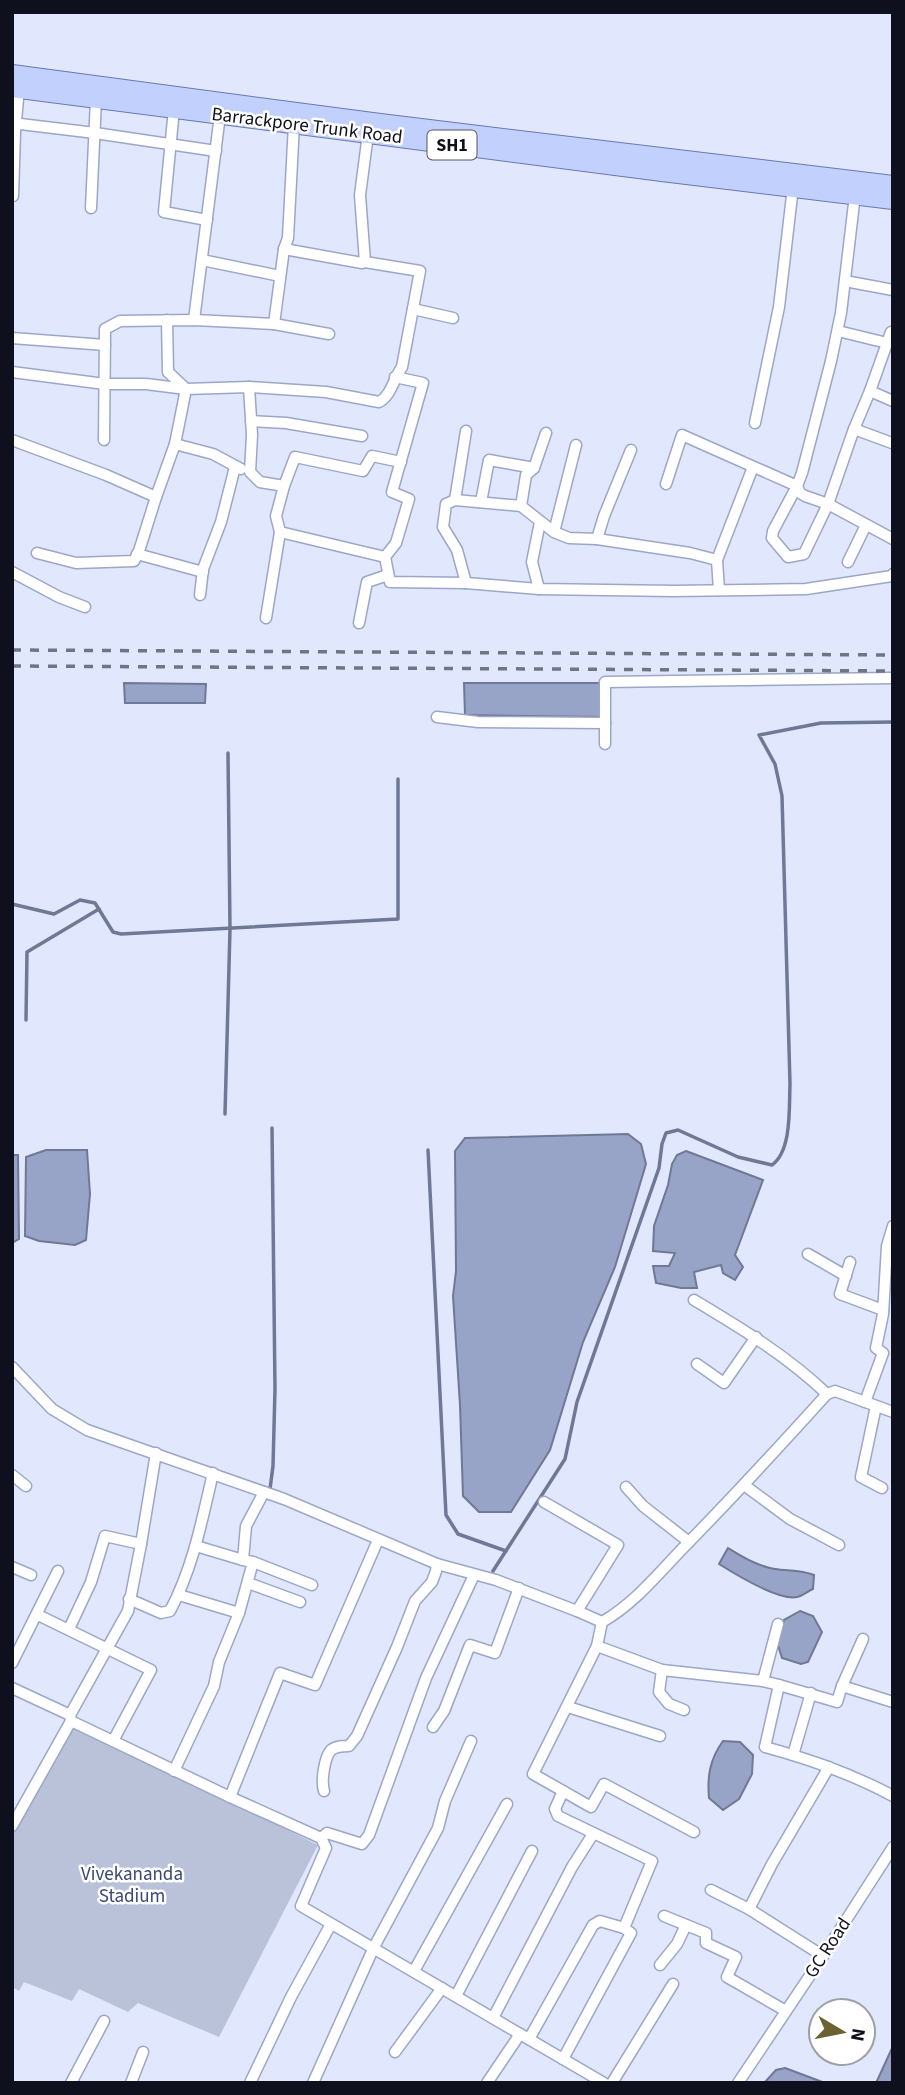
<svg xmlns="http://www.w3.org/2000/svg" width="905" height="2095" font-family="'Source Sans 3',sans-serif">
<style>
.green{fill:#bac2da}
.water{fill:#98a4c7;stroke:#6f7894;stroke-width:2}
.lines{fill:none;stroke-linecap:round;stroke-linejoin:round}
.stream{stroke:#6f7894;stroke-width:3.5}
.minor-casing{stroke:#9ba7c7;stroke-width:13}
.primary-casing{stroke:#6879ad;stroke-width:20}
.minor{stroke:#fff;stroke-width:10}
.primary{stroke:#c1d0fc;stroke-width:18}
.rail{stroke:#707585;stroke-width:3.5;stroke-dasharray:9 9;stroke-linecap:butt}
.labels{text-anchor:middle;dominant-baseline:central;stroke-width:5;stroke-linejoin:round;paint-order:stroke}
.shield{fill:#fff;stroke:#565861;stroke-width:2}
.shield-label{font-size:18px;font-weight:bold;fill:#0e111d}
.street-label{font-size:19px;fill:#0e111d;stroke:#fff}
.park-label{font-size:19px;fill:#394878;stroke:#fff}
</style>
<rect width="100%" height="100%" fill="#e1e8fd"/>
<polygon class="green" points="73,1724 318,1845 219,2037 138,2003 128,2012 79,1989 72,2001 24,1982 19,1991 12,1987 12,1835"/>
<g class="water">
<polygon points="124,683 206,684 205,703 125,703"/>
<polygon points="464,683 600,683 600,717 465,715"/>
<polygon points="628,1134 641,1144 646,1164 615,1267 583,1342 550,1450 511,1512 479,1512 463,1496 460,1405 453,1296 456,1271 455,1151 465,1138"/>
<polygon points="46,1150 87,1150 90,1194 86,1240 75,1245 39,1241 25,1236 26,1157"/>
<polygon points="686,1151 763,1180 735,1255 743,1267 735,1280 723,1273 721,1265 694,1272 697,1288 681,1288 656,1283 653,1266 669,1266 675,1253 653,1251 654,1226 668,1185 672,1164 677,1155"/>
<polygon points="12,1155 18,1155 19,1239 12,1243"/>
<path d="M728 1548C743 1557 757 1566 775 1569 788 1571 801 1570 814 1575L813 1589C808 1591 802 1596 797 1597 778 1601 735 1574 719 1564Z"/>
<polygon points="800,1611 813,1616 822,1632 808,1662 801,1664 782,1658 777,1642 784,1620"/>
<path d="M723 1741 740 1742 753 1755 752 1774 739 1799 723 1810 709 1798C707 1776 710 1759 723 1741Z"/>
<polygon points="893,2046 893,2083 876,2083"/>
<polygon points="785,2068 825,2083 764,2083 776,2070"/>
</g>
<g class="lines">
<g class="stream">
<polyline points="12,904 54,914 80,900 95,903 113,932 121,934 398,919 398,779"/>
<polyline points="26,1020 27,952 99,909"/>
<polyline points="225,1114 230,929 228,753"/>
<polyline points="428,1150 446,1515 458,1534 506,1551"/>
<polyline points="270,1489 273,1466 275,1389 272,1128"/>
<path d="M493 1571 565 1459 577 1402 659 1168 662 1144 666 1133 678 1130 738 1157 772 1165C792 1151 789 1107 790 1084L782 796 775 764 759 735 821 723 893 722"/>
</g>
<defs>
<g id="minor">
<polyline points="174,109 164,212 207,220"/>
<polyline points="12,123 95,133 216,151"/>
<polyline points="13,196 15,132 19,88"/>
<polyline points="91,208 96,99"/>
<polyline points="284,249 288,238 294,124"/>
<polyline points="202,260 280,276"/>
<polyline points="365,262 360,195 368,134"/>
<polyline points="845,281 893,290"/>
<polyline points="413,309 453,318"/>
<polyline points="194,320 220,115"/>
<polyline points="838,331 887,343"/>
<polyline points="12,338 105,345"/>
<path d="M12 372 105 384H146L186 389 249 387 326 392 379 402C391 396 394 378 402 367L420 271 365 262 362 263 284 249 274 324"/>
<polyline points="249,387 252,435 250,472 260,482 284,486 276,516 280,532 385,557 390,582 466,583 539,589 673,591 806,589 892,576 893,574"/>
<polyline points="870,391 891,332 893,333"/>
<polyline points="893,401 870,391 854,429 828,504 804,554 788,557 772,538 773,531 797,486 800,493 805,496 828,504 893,539"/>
<polyline points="251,421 286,423 362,436"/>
<polyline points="755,423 779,307 793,187"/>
<polyline points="854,429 892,443"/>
<polyline points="12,440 106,475 156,497 175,444 186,389 168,372 167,320"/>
<polyline points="104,440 105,329 120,321 194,320 274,324 329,334"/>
<polyline points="175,444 213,454 241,469"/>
<polyline points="666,484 682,435 797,486 802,473 831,361 841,313 855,195"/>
<polyline points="284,486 295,457 363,471 372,456 401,462"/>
<polyline points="455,500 466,431"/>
<polyline points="481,502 489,460 534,468"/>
<polyline points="521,506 526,475 534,468 546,433"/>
<polyline points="554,532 576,445"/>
<polyline points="597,539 604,516 631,450"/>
<polyline points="37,553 76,563 134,561 139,551 156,497"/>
<polyline points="137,554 203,572"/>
<polyline points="385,557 396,543 409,499 392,492 423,383 395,377"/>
<polyline points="848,562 866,525"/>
<polyline points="12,572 59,597 85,607"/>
<polyline points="466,583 457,550 443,527 446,504 455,500 521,506 554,532 569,538 597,539 690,553 717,560"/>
<polyline points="539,589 532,562 540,522"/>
<polyline points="719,590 717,560 753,467"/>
<polyline points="200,595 203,569 221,522 235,467"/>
<polyline points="266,618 280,532"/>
<polyline points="359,623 367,582 388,575"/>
<polyline points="437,717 478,722 605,723"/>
<polyline points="605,744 605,682 893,678"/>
<polyline points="808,1254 846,1276"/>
<polyline points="850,1262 840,1294 883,1310"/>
<path d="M694 1300C741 1328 787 1356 827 1394"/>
<polyline points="697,1364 724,1383 756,1337"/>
<path d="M12 1367 52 1409 87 1430 284 1499 437 1564 496 1580 577 1611 602 1622C634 1604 659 1573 684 1547 733 1497 780 1446 827 1394L835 1391 893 1412"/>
<polyline points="865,1402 883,1353 876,1348 883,1314 887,1246 893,1226"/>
<polyline points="876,1406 861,1477 882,1488"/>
<polyline points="12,1475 26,1486"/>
<polyline points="744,1485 790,1519 839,1545"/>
<polyline points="626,1487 643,1506 689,1542"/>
<polyline points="264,1492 246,1526 243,1560 253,1562 312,1585"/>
<polyline points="544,1502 618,1545 577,1611"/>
<polyline points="196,1546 243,1560"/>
<polyline points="12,1567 31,1575"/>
<polyline points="248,1583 300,1602"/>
<polyline points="179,1595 239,1613"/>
<path d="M129 1599 161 1613 170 1611C193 1568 202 1520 213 1473"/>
<polyline points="38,1615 151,1670 113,1741"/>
<polyline points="602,1622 597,1646 533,1774 591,1807 604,1784 694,1832"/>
<polyline points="69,1629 91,1582 105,1536 141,1544 156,1453"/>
<polyline points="597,1646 662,1670 763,1681 778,1624"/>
<polyline points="12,1663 58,1571"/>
<polyline points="662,1670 659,1692 669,1704 684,1710"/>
<path d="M763 1681 779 1685 765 1747C810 1759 852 1774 893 1796"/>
<polyline points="779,1685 837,1702 842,1686 863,1639"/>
<polyline points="842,1686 893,1702"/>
<polyline points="12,1688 70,1715 71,1721 230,1797 321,1838 326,1848 301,1906 604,2083"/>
<polyline points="568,1707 660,1736"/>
<polyline points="70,1715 128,1611 141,1544"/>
<polyline points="433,1727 444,1711 470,1645 495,1653 519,1588"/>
<polyline points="793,1755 811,1693"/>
<polyline points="174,1771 214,1686 219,1662 239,1613 253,1562"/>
<path d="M324 1791C321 1782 324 1758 331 1750 336 1746 343 1746 349 1746L357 1736 397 1647 415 1601 432 1582 436 1571 437 1564"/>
<polyline points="230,1797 280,1673 315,1685 378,1540"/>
<polyline points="12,1826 71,1721"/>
<polyline points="321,1838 327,1833 362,1844 369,1835 426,1678 474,1575"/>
<polyline points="711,1890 749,1909 823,1956"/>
<polyline points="749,1909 772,1864 829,1767"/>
<polyline points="664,1916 706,1933 706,1943 736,1957 727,1977 786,2011"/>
<polyline points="660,1965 677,1944 686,1925"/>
<polyline points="414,1971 507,1804"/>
<polyline points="456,1996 532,1851"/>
<polyline points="493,2018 572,1867 593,1834"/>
<polyline points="529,2039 593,1925 600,1921 624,1928"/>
<polyline points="395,2052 442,1988"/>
<polyline points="563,2059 631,1933 624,1928 652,1861 558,1816 555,1809 563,1791"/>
<polyline points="71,2083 104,2021"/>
<polyline points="131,2083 143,2052"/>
<polyline points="250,2083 291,1997 331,1924"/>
<polyline points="313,2083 374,1947 438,1828 445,1801 471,1741"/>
<polyline points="487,2083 520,2034"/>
<polyline points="612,2083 673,1984"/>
<polyline points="738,2083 823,1956 893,1847"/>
</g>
<g id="primary">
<polyline points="12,74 380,123 893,185"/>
<polyline points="12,88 662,172 893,200"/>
</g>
</defs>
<use href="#minor" class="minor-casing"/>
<use href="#primary" class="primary-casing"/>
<use href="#minor" class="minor"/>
<use href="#primary" class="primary"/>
<g class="rail">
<polyline points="12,650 893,655"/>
<polyline points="12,666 893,671"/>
</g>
</g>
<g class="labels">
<rect class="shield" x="427.5" y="130.5" width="49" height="29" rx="5"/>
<g class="shield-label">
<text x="452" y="145">SH1</text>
</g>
<g class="street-label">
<text transform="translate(307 126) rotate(7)">Barrackpore Trunk Road</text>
<text transform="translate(828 1948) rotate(-57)">GC Road</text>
</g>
<g class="park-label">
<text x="132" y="1874">Vivekananda<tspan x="132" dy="22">Stadium</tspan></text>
</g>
</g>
<rect width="905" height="2095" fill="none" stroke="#0e111d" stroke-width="28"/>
<g transform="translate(842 2032) rotate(100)"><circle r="33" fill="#ffffff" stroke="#9fa0a5" stroke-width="2"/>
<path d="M0-5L12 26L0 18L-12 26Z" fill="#6a632f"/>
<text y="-10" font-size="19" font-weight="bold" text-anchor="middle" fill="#0e111d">N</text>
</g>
</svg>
